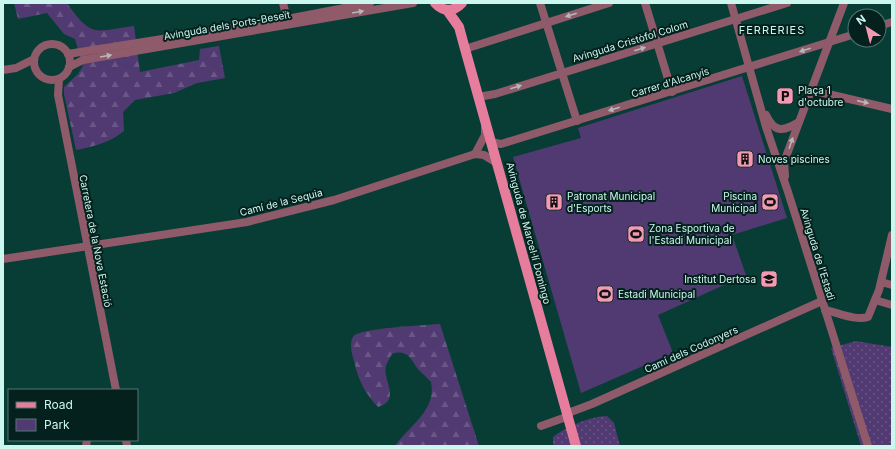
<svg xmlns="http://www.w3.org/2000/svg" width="895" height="449" font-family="Inter,sans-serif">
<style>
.green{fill:url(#green-dots)}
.forest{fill:url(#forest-firs)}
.pitch{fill:#513a72}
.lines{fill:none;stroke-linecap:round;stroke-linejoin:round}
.minor{stroke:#8f5a69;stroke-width:8}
.major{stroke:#e77d9d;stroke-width:10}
.oneway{fill:#b4b8b9}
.labels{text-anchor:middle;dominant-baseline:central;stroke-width:4;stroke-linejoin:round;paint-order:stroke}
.street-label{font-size:10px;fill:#ccf7ee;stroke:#04211d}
.poi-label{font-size:10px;fill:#ccf7ee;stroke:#04211d;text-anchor:start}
.neighbourhood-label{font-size:11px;letter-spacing:1px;fill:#ccf7ee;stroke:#04211d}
</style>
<defs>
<pattern id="green-dots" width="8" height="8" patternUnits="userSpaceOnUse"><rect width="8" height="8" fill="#513a72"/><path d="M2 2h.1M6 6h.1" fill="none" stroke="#695786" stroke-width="1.8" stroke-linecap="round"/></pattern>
<pattern id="forest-firs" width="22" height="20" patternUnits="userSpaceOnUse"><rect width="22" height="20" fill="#513a72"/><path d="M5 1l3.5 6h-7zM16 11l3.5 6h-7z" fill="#695786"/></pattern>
</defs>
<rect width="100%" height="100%" fill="#083d36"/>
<g class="green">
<polygon points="856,341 892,347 892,446 861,446 831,348"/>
<path d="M607 416 614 423 620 446H553V437C566 427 591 416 607 416Z"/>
</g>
<g class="forest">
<path d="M14 3H67C92 39 95 31 134 26L140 72 199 60 200 49 219 46 225 78 197 83 174 93 135 100 123 112 124 131C111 142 93 147 76 150L64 94V87L78 74 83 66 75 39 64 34 47 13 18 19Z"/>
<path d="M440 324 479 446H395C409 426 437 410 431 382 427 377 421 373 417 368 410 357 406 349 392 354 390 358 387 362 386 366 382 380 402 400 378 407 365 394 358 379 354 361 352 354 349 343 353 337 357 328 427 325 440 324Z"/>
</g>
<polygon class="pitch" points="742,76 787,218 732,235 746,275 658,315 673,353 581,393 513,157 581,138 578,128"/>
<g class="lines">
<g class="minor">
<polyline points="283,3 287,19"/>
<polyline points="540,3 577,121"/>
<polyline points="645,3 672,92"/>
<polyline points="731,3 766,127 788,192 868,446"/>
<polyline points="879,26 892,22"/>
<circle cx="52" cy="62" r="18"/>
<polyline points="465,49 609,3"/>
<polyline points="68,54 287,19 370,3"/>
<polyline points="69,67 83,60 413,3"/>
<polyline points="3,70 16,68 34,59"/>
<polyline points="59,79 58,95 116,390"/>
<polyline points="811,90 892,109"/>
<polyline points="478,97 495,94 787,3"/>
<path d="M766 115C775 134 784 131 799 122"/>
<polyline points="491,142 501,144 855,34"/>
<polyline points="475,154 485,135 485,125"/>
<polyline points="785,176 784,162 844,3"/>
<polyline points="3,259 247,222 334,200 475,154 484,155 497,163"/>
<polyline points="881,282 892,285"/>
<polyline points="875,300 892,305"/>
<path d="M825 310C837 312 855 321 868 317L879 290 892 235"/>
<polyline points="568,413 592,404 822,301"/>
<polyline points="541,426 569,416"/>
<polyline points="126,440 127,446"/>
<polyline points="86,446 87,440"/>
</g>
<g class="major">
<path d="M435 3C443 12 454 12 462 3"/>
<polyline points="447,10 459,27 465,49 576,446"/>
</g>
</g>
<defs><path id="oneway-solid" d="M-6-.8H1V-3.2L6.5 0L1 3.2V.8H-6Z"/></defs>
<g class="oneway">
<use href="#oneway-solid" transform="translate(358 12) rotate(-10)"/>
<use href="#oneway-solid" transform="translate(571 15) rotate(163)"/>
<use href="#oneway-solid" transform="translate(640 49) rotate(-17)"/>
<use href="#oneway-solid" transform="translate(805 50) rotate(163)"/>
<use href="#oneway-solid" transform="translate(106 56) rotate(-10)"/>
<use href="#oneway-solid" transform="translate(516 87) rotate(-18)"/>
<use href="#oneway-solid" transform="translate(863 102) rotate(13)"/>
<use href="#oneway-solid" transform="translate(614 109) rotate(163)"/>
<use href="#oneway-solid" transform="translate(791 143) rotate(-71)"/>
</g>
<defs>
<symbol id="parking-square" viewBox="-11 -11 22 22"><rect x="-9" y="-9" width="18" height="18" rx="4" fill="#f19ab2" stroke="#04211d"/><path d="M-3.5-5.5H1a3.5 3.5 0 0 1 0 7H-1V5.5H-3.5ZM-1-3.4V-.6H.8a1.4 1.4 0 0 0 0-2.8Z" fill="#111"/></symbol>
<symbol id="building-square" viewBox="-11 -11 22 22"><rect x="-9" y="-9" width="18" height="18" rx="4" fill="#f19ab2" stroke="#04211d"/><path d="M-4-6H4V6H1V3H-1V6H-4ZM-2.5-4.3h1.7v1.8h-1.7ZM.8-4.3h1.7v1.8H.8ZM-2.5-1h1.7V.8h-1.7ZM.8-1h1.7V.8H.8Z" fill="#111"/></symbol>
<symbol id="stadium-square" viewBox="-11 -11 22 22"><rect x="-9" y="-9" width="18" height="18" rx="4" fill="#f19ab2" stroke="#04211d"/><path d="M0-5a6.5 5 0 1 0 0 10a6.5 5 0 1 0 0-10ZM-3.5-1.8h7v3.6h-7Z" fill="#111"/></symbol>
<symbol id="school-square" viewBox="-11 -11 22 22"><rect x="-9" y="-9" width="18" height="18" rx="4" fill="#f19ab2" stroke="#04211d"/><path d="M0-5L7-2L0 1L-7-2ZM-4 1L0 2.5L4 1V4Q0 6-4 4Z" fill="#111"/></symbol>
</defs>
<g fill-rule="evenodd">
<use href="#parking-square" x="775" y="86" width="20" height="20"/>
<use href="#building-square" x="735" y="149" width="20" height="20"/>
<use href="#building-square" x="544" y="192" width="20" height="20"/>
<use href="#stadium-square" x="760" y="192" width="20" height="20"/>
<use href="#stadium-square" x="626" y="224" width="20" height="20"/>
<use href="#school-square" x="759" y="269" width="20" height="20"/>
<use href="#stadium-square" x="595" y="284" width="20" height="20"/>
</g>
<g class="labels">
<g class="street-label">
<text transform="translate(227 25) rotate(-10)">Avinguda dels Ports-Beseït</text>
<text transform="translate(630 41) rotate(-17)">Avinguda Cristòfol Colom</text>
<text transform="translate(670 82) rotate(-17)">Carrer d'Alcanyís</text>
<text transform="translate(281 202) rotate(-14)">Camí de la Sequia</text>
<text transform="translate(529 233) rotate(75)">Avinguda de Marcel·lí Domingo</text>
<text transform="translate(96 241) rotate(79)">Carretera de la Nova Estació</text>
<text transform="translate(818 254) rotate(73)">Avinguda de l'Estadi</text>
<text transform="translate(691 349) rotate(-24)">Camí dels Codonyers</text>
</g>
<g class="poi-label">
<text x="798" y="90">Plaça 1<tspan x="798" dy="12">d'octubre</tspan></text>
<text x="758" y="159">Noves piscines</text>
<text x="567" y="196">Patronat Municipal<tspan x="567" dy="12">d'Esports</tspan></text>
<text x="757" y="196" text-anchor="end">Piscina<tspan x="757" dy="12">Municipal</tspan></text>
<text x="649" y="228">Zona Esportiva de<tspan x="649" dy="12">l'Estadi Municipal</tspan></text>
<text x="756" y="279" text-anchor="end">Institut Dertosa</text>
<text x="618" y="294">Estadi Municipal</text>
</g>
<g class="neighbourhood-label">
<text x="772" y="30">FERRERIES</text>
</g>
</g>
<rect width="895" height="449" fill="none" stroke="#ccf7ee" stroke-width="8"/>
<rect x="8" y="389" width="130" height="52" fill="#04211d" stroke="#547771"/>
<rect x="16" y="402" width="20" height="6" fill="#e77d9d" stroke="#547771"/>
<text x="44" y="409" font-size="12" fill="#ccf7ee">Road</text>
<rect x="16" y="419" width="20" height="12" fill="#513a72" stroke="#547771"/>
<text x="44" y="429" font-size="12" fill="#ccf7ee">Park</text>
<g transform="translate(867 28) rotate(324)"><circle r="19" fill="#04211d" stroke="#547771"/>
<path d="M0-3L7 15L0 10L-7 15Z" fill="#f19ab2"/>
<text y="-6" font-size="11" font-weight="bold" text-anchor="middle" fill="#ccf7ee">N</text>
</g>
</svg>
